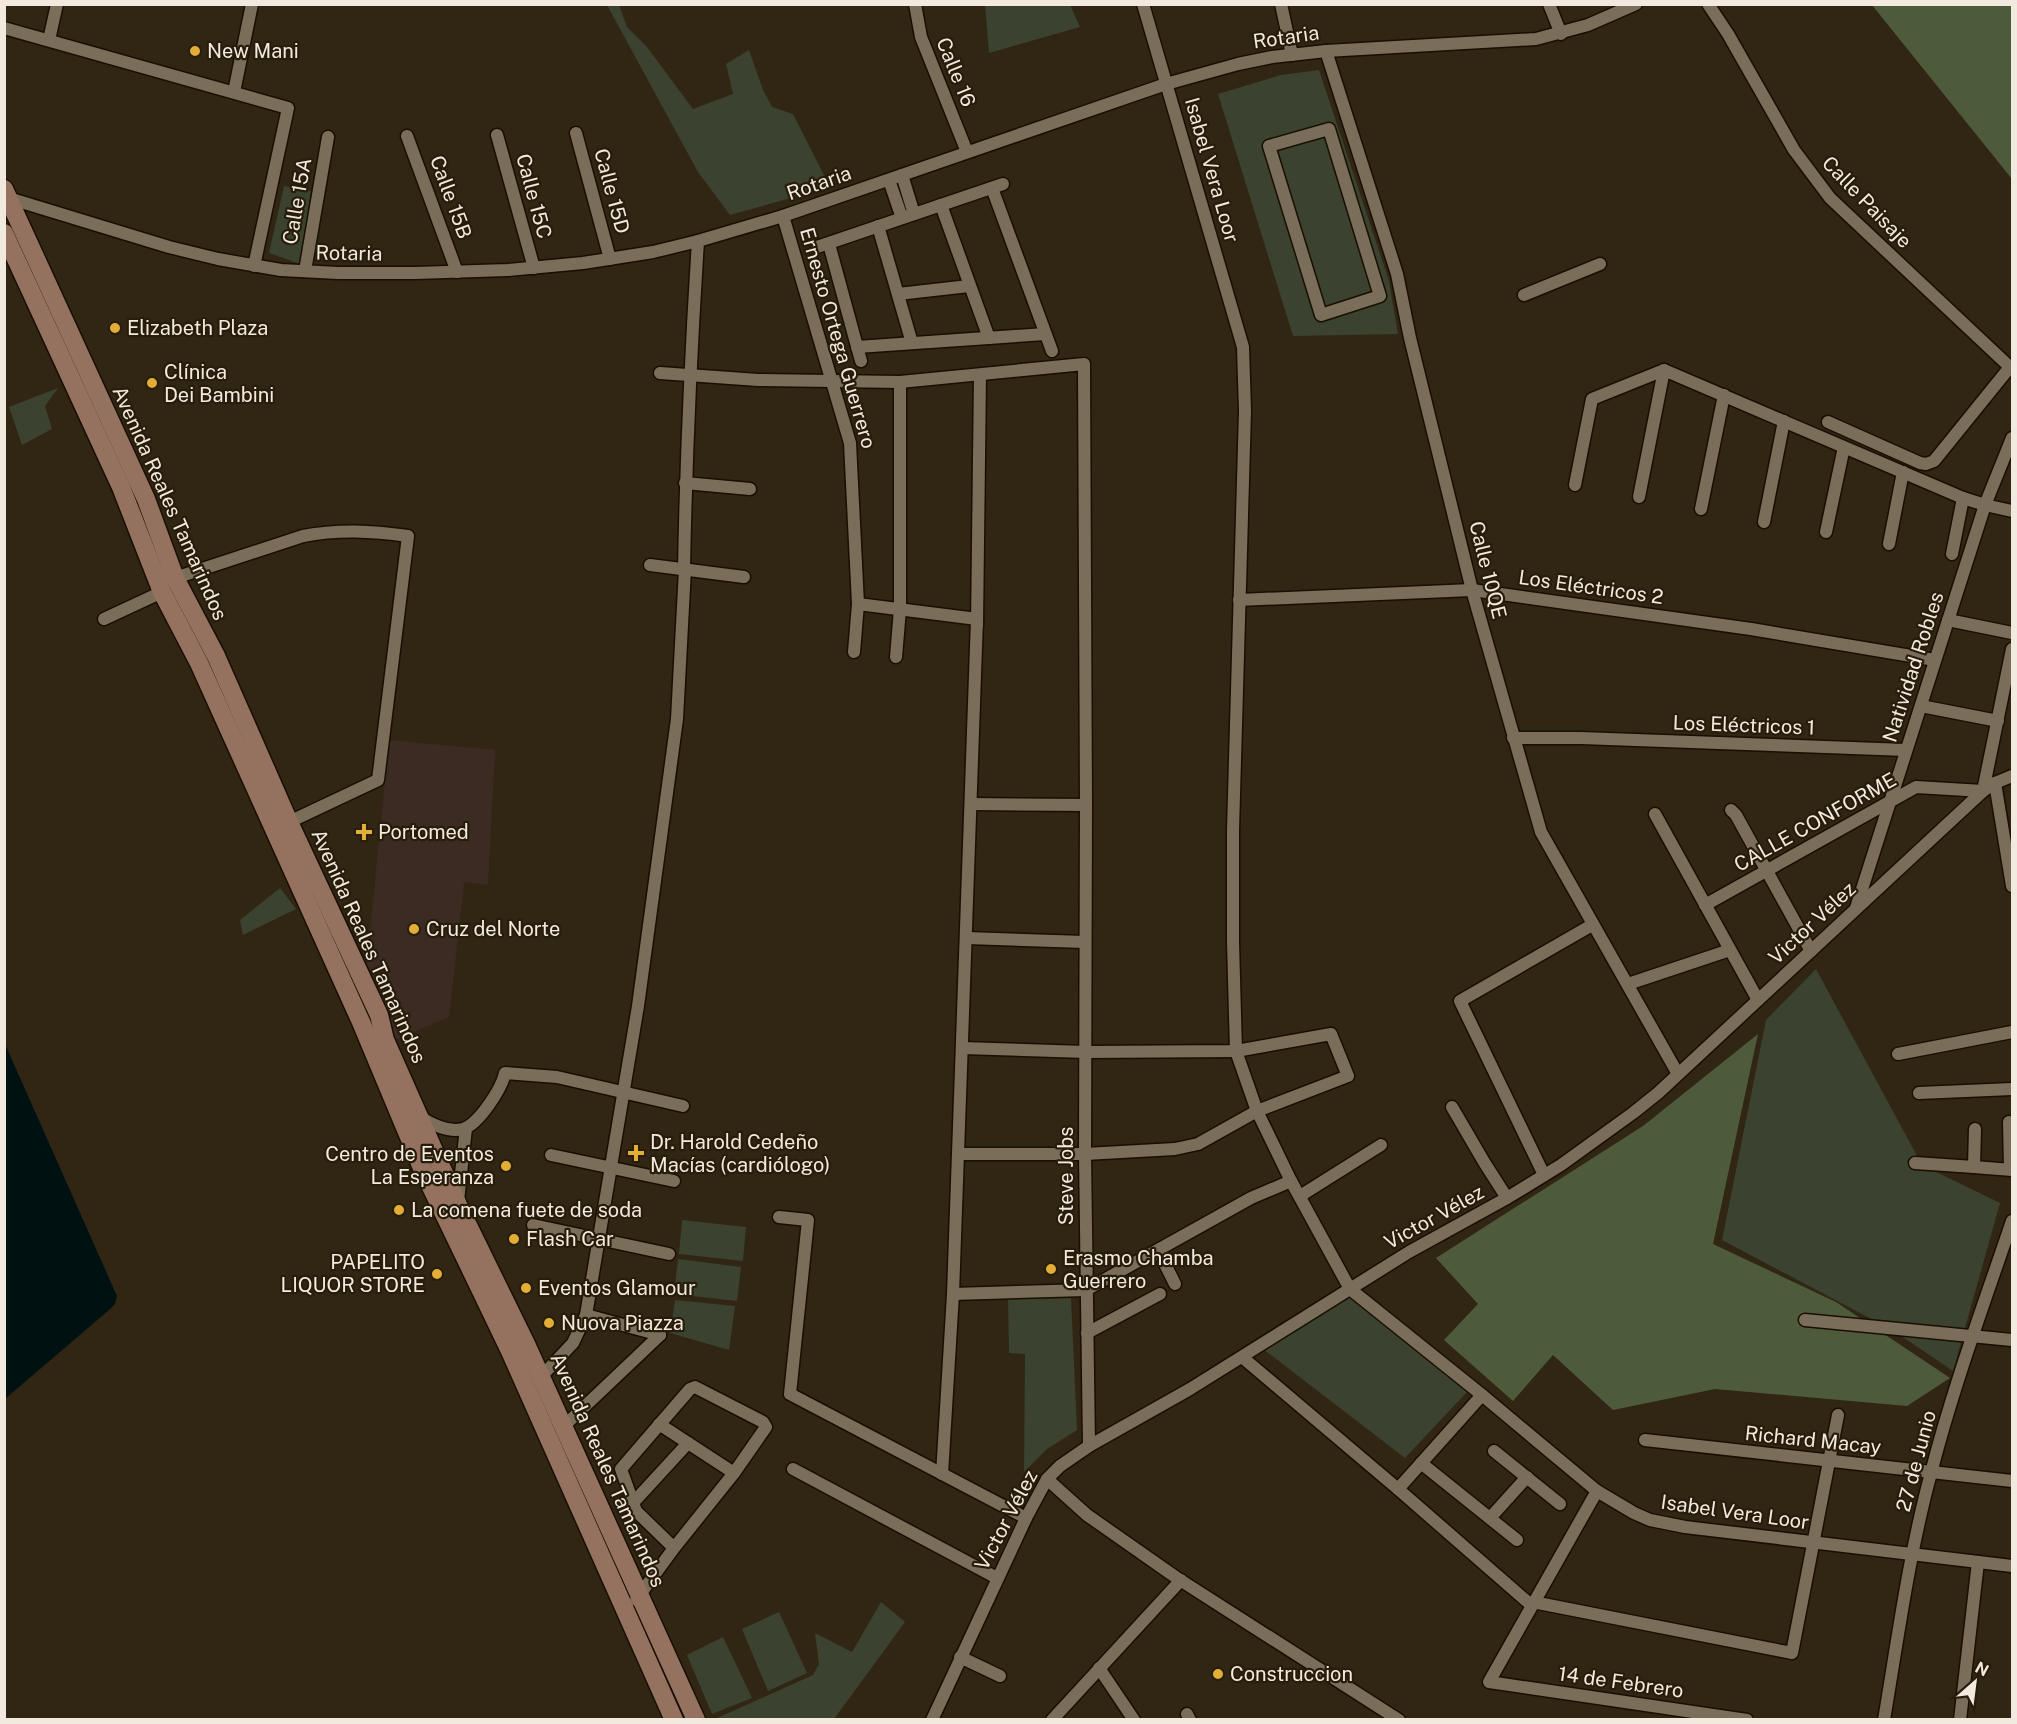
<svg xmlns="http://www.w3.org/2000/svg" width="2017" height="1724" font-family="'Public Sans',sans-serif">
<style>
.education{fill:#3c2b22}
.green{fill:#3b4230}
.forest{fill:#4e5b3b}
.water{fill:#001112}
.lines{fill:none;stroke-linecap:round;stroke-linejoin:round}
.minor-casing{stroke:#190f01;stroke-width:15}
.secondary-casing{stroke:#190f01;stroke-width:21}
.minor{stroke:#7a6d59;stroke-width:12}
.secondary{stroke:#957160;stroke-width:18}
.poi-dot{fill:#e3ae35;stroke:#271d0a;stroke-width:2}
.labels{text-anchor:middle;dominant-baseline:central;stroke-width:4.5;stroke-linejoin:round;paint-order:stroke}
.street-label{font-size:20px;fill:#f2eadf;stroke:#271d0a}
.poi-label{font-size:20px;fill:#f2eadf;stroke:#271d0a;text-anchor:start}
</style>
<rect width="100%" height="100%" fill="#312614"/>
<polygon class="education" points="389,740 495,750 488,885 464,882 449,1017 395,1040 366,972"/>
<g class="green">
<polygon points="607,5 619,5 627,27 647,47 693,109 733,94 726,64 749,50 763,90 772,107 793,114 830,187 730,215 698,172"/>
<polygon points="985,5 1070,5 1080,27 989,53"/>
<polygon points="1319,70 1389,281 1398,334 1293,336 1218,94 1281,75"/>
<polygon points="284,186 311,191 300,264 269,253"/>
<polygon points="58,388 45,406 52,429 22,445 9,407"/>
<polygon points="280,888 296,909 243,935 240,920"/>
<polygon points="1816,969 1922,1165 2000,1203 1953,1371 1894,1331 1722,1240 1766,1020"/>
<polygon points="682,1220 746,1227 743,1261 679,1254"/>
<polygon points="678,1259 741,1267 737,1301 674,1294"/>
<polygon points="1351,1297 1468,1391 1405,1458 1263,1349"/>
<polygon points="1071,1298 1077,1430 1047,1449 1024,1472 1025,1354 1009,1353 1008,1299"/>
<polygon points="675,1300 735,1306 729,1350 670,1333"/>
<polygon points="881,1602 905,1622 834,1719 715,1719 813,1675 819,1664 815,1633 852,1652"/>
<polygon points="779,1612 807,1673 768,1691 742,1629"/>
<polygon points="723,1637 752,1698 712,1714 687,1655"/>
</g>
<g class="forest">
<polygon points="1872,5 2012,5 2012,179"/>
<polygon points="1758,1034 1713,1244 1836,1302 1950,1378 1907,1406 1715,1389 1613,1410 1553,1355 1513,1401 1444,1340 1478,1304 1436,1258 1643,1126"/>
</g>
<polygon class="water" points="5,1044 117,1296 115,1304 109,1310 5,1399"/>
<g class="lines">
<defs>
<g id="minor">
<polyline points="915,4 921,37 967,152"/>
<polyline points="1143,4 1243,347 1245,411 1233,830 1233,942 1236,1051 1257,1111 1291,1181 1350,1289 1482,1395 1597,1491 1634,1513 1650,1520 1685,1527 2012,1566"/>
<polyline points="1281,4 1292,55"/>
<polyline points="1549,4 1561,34"/>
<polyline points="1708,4 1728,34 1794,150 1830,198 2012,369"/>
<polyline points="4,28 288,108 254,266"/>
<polyline points="49,40 57,4"/>
<polyline points="1326,51 1397,274 1410,338 1472,590 1541,832 1678,1074"/>
<polyline points="234,92 252,4"/>
<polygon points="1329,129 1380,296 1321,315 1269,146"/>
<polyline points="576,133 610,259"/>
<polyline points="497,135 534,268"/>
<polyline points="407,136 457,272"/>
<polyline points="902,175 914,214"/>
<polyline points="889,180 902,218"/>
<polyline points="992,188 1052,351"/>
<polyline points="5,197 169,247 218,259 281,270 338,273 415,273 508,270 583,263 653,252 698,241 783,216 1166,84 1238,64 1272,57 1326,51 1536,39 1588,25 1636,4"/>
<polyline points="941,205 989,338"/>
<polyline points="783,216 850,443 858,604 854,652"/>
<polyline points="878,226 912,343"/>
<polyline points="829,244 861,361"/>
<polyline points="817,247 1003,184"/>
<polyline points="305,271 328,137"/>
<polyline points="898,294 969,286"/>
<polyline points="1524,295 1600,264"/>
<polyline points="857,347 1045,334"/>
<polyline points="660,373 758,380 900,382 1084,364 1086,805"/>
<polyline points="1828,422 1920,463 1926,464 1934,461 2010,367"/>
<polyline points="685,483 750,489"/>
<polyline points="1575,485 1592,399 1664,370 1963,498 1985,505 2012,511"/>
<polyline points="1639,497 1664,370"/>
<polyline points="1701,509 1724,395"/>
<polyline points="1764,522 1784,421"/>
<polyline points="1826,532 1844,447"/>
<polyline points="1889,544 1903,472"/>
<polyline points="1952,554 1963,498"/>
<polyline points="650,565 744,577"/>
<path d="M175 578 303 536C339 529 372 531 408 536L378 780 289 822"/>
<polyline points="1239,600 1472,590 1751,629 1935,660"/>
<polyline points="858,604 977,619 953,1294 942,1474"/>
<polyline points="104,619 162,592"/>
<polyline points="1948,620 2012,633"/>
<polyline points="977,626 980,375"/>
<polyline points="896,657 900,609 900,382"/>
<polyline points="1921,706 1998,721"/>
<polyline points="1513,738 1581,738 1906,750"/>
<polyline points="1995,783 2012,886"/>
<polyline points="971,804 1086,805 1085,1154 1089,1446"/>
<polyline points="1731,810 1736,815 1811,951"/>
<polyline points="1655,814 1758,1000"/>
<polyline points="1705,905 1916,787 1983,791 2012,649"/>
<polyline points="1856,908 1985,505 2012,438"/>
<polyline points="967,938 1085,942"/>
<polyline points="1628,984 1730,950"/>
<polyline points="1898,1054 2012,1032"/>
<polyline points="1919,1093 2012,1089"/>
<polyline points="1452,1107 1484,1162 1507,1198"/>
<path d="M418 1115C430 1124 449 1133 463 1129 479 1124 502 1088 505 1073L557 1077 683 1106"/>
<polyline points="2009,1122 2010,1169"/>
<polyline points="1975,1129 1974,1167 2012,1170"/>
<polyline points="958,1154 1085,1154 1175,1149 1198,1144 1257,1111 1348,1076 1331,1034 1236,1051 1086,1052 962,1048"/>
<polyline points="551,1155 674,1181"/>
<polyline points="1915,1163 1974,1167"/>
<polyline points="1544,1175 1460,1001 1592,925"/>
<polyline points="1300,1196 1381,1145"/>
<polyline points="458,1201 466,1128"/>
<polyline points="779,1217 808,1220 790,1394 1026,1518"/>
<polyline points="533,1225 669,1254"/>
<polyline points="1158,1250 1175,1284"/>
<polyline points="953,1294 1086,1290 1251,1198 1291,1181"/>
<polyline points="586,1315 660,1335"/>
<polyline points="1805,1320 2012,1340"/>
<polyline points="1087,1333 1160,1294"/>
<polyline points="1242,1357 1398,1489 1531,1605 1533,1602 1792,1653 1838,1415"/>
<path d="M540 1378 573 1343 586 1315 638 1006 677 719 685 569H684C686 459 691 350 698 241"/>
<polyline points="659,1424 734,1473"/>
<polyline points="563,1427 660,1335"/>
<polyline points="1645,1440 2012,1481"/>
<polyline points="1494,1451 1560,1504"/>
<polyline points="1421,1463 1517,1540"/>
<polyline points="793,1469 997,1578"/>
<polyline points="1047,1479 1087,1515 1177,1578 1399,1720"/>
<polyline points="1398,1489 1482,1395"/>
<polyline points="1597,1491 1489,1682 1747,1720"/>
<polyline points="632,1504 688,1443"/>
<polyline points="1490,1518 1527,1477"/>
<polyline points="636,1600 674,1548 734,1473 766,1427 763,1422 695,1387 690,1389 621,1469 636,1511 674,1548"/>
<polyline points="960,1657 1000,1676"/>
<polyline points="1099,1668 1134,1720"/>
<polyline points="1187,1714 1190,1720"/>
<polyline points="932,1720 1026,1518 1047,1479 1060,1466 1089,1446 1190,1389 1409,1252 1507,1198 1561,1165 1633,1113 1658,1093 1983,791 1995,783 2012,776"/>
<polyline points="1052,1720 1181,1580"/>
<path d="M1884 1720C1898 1637 1909 1554 1931 1473 1953 1387 1984 1304 2012 1221"/>
<polyline points="1960,1720 1978,1562"/>
</g>
<g id="secondary">
<polyline points="4,189 146,499 175,578 216,656 289,822 379,1015 385,1040 458,1205 526,1344 696,1720"/>
<polyline points="4,233 121,487 162,592 199,663 361,1022 422,1168 510,1351 674,1720"/>
</g>
</defs>
<use href="#minor" class="minor-casing"/>
<use href="#secondary" class="secondary-casing"/>
<use href="#minor" class="minor"/>
<use href="#secondary" class="secondary"/>
</g>
<g class="poi-dot">
<circle cx="195" cy="51" r="6"/>
<circle cx="115" cy="328" r="6"/>
<circle cx="152" cy="383" r="6"/>
<path d="M361 823h6v6h6v6h-6v6h-6v-6h-6v-6h6z"/>
<circle cx="414" cy="929" r="6"/>
<path d="M633 1144h6v6h6v6h-6v6h-6v-6h-6v-6h6z"/>
<circle cx="506" cy="1166" r="6"/>
<circle cx="399" cy="1210" r="6"/>
<circle cx="514" cy="1239" r="6"/>
<circle cx="1051" cy="1269" r="6"/>
<circle cx="437" cy="1274" r="6"/>
<circle cx="526" cy="1288" r="6"/>
<circle cx="549" cy="1323" r="6"/>
<circle cx="1218" cy="1674" r="6"/>
</g>
<g class="labels">
<g class="street-label">
<text transform="translate(1286 37) rotate(-8)">Rotaria</text>
<text transform="translate(956 72) rotate(68)">Calle 16</text>
<text transform="translate(1212 170) rotate(74)">Isabel Vera Loor</text>
<text transform="translate(819 183) rotate(-19)">Rotaria</text>
<text transform="translate(612 191) rotate(75)">Calle 15D</text>
<text transform="translate(534 196) rotate(75)">Calle 15C</text>
<text transform="translate(451 197) rotate(70)">Calle 15B</text>
<text transform="translate(297 201) rotate(-80)">Calle 15A</text>
<text transform="translate(1867 202) rotate(46)">Calle Paisaje</text>
<text transform="translate(349 253) rotate(1)">Rotaria</text>
<text transform="translate(838 338) rotate(74)">Ernesto Ortega Guerrero</text>
<text transform="translate(170 503) rotate(66)">Avenida Reales Tamarindos</text>
<text transform="translate(1488 570) rotate(76)">Calle 10QE</text>
<text transform="translate(1591 587) rotate(8)">Los Eléctricos 2</text>
<text transform="translate(1913 667) rotate(-72)">Natividad Robles</text>
<text transform="translate(1744 725) rotate(2)">Los Eléctricos 1</text>
<text transform="translate(1815 822) rotate(-29)">CALLE CONFORME</text>
<text transform="translate(1812 923) rotate(-43)">Victor Vélez</text>
<text transform="translate(369 946) rotate(66)">Avenida Reales Tamarindos</text>
<text transform="translate(1066 1176) rotate(-90)">Steve Jobs</text>
<text transform="translate(1434 1217) rotate(-29)">Victor Vélez</text>
<text transform="translate(1813 1440) rotate(6)">Richard Macay</text>
<text transform="translate(1916 1461) rotate(-75)">27 de Junio</text>
<text transform="translate(608 1470) rotate(66)">Avenida Reales Tamarindos</text>
<text transform="translate(1735 1512) rotate(8)">Isabel Vera Loor</text>
<text transform="translate(1006 1520) rotate(-62)">Victor Vélez</text>
<text transform="translate(1621 1682) rotate(8)">14 de Febrero</text>
</g>
<g class="poi-label">
<text x="207" y="51">New Mani</text>
<text x="127" y="328">Elizabeth Plaza</text>
<text x="164" y="372">Clínica<tspan x="164" dy="23">Dei Bambini</tspan></text>
<text x="378" y="832">Portomed</text>
<text x="426" y="929">Cruz del Norte</text>
<text x="650" y="1142">Dr. Harold Cedeño<tspan x="650" dy="23">Macías (cardiólogo)</tspan></text>
<text x="494" y="1154" text-anchor="end">Centro de Eventos<tspan x="494" dy="23">La Esperanza</tspan></text>
<text x="411" y="1210">La comena fuete de soda</text>
<text x="526" y="1239">Flash Car</text>
<text x="1063" y="1258">Erasmo Chamba<tspan x="1063" dy="23">Guerrero</tspan></text>
<text x="425" y="1262" text-anchor="end">PAPELITO<tspan x="425" dy="23">LIQUOR STORE</tspan></text>
<text x="538" y="1288">Eventos Glamour</text>
<text x="561" y="1323">Nuova Piazza</text>
<text x="1230" y="1674">Construccion</text>
</g>
</g>
<rect width="2017" height="1724" fill="none" stroke="#f2eadf" stroke-width="12"/>
<g transform="translate(1975 1682) rotate(28)" stroke="#271d0a" stroke-width="4.5" paint-order="stroke">
<path d="M0-4.5L10 22L0 15L-10 22Z" fill="#f2eadf"/>
<text y="-9" font-size="16" font-weight="bold" text-anchor="middle" fill="#f2eadf">N</text>
</g>
</svg>
